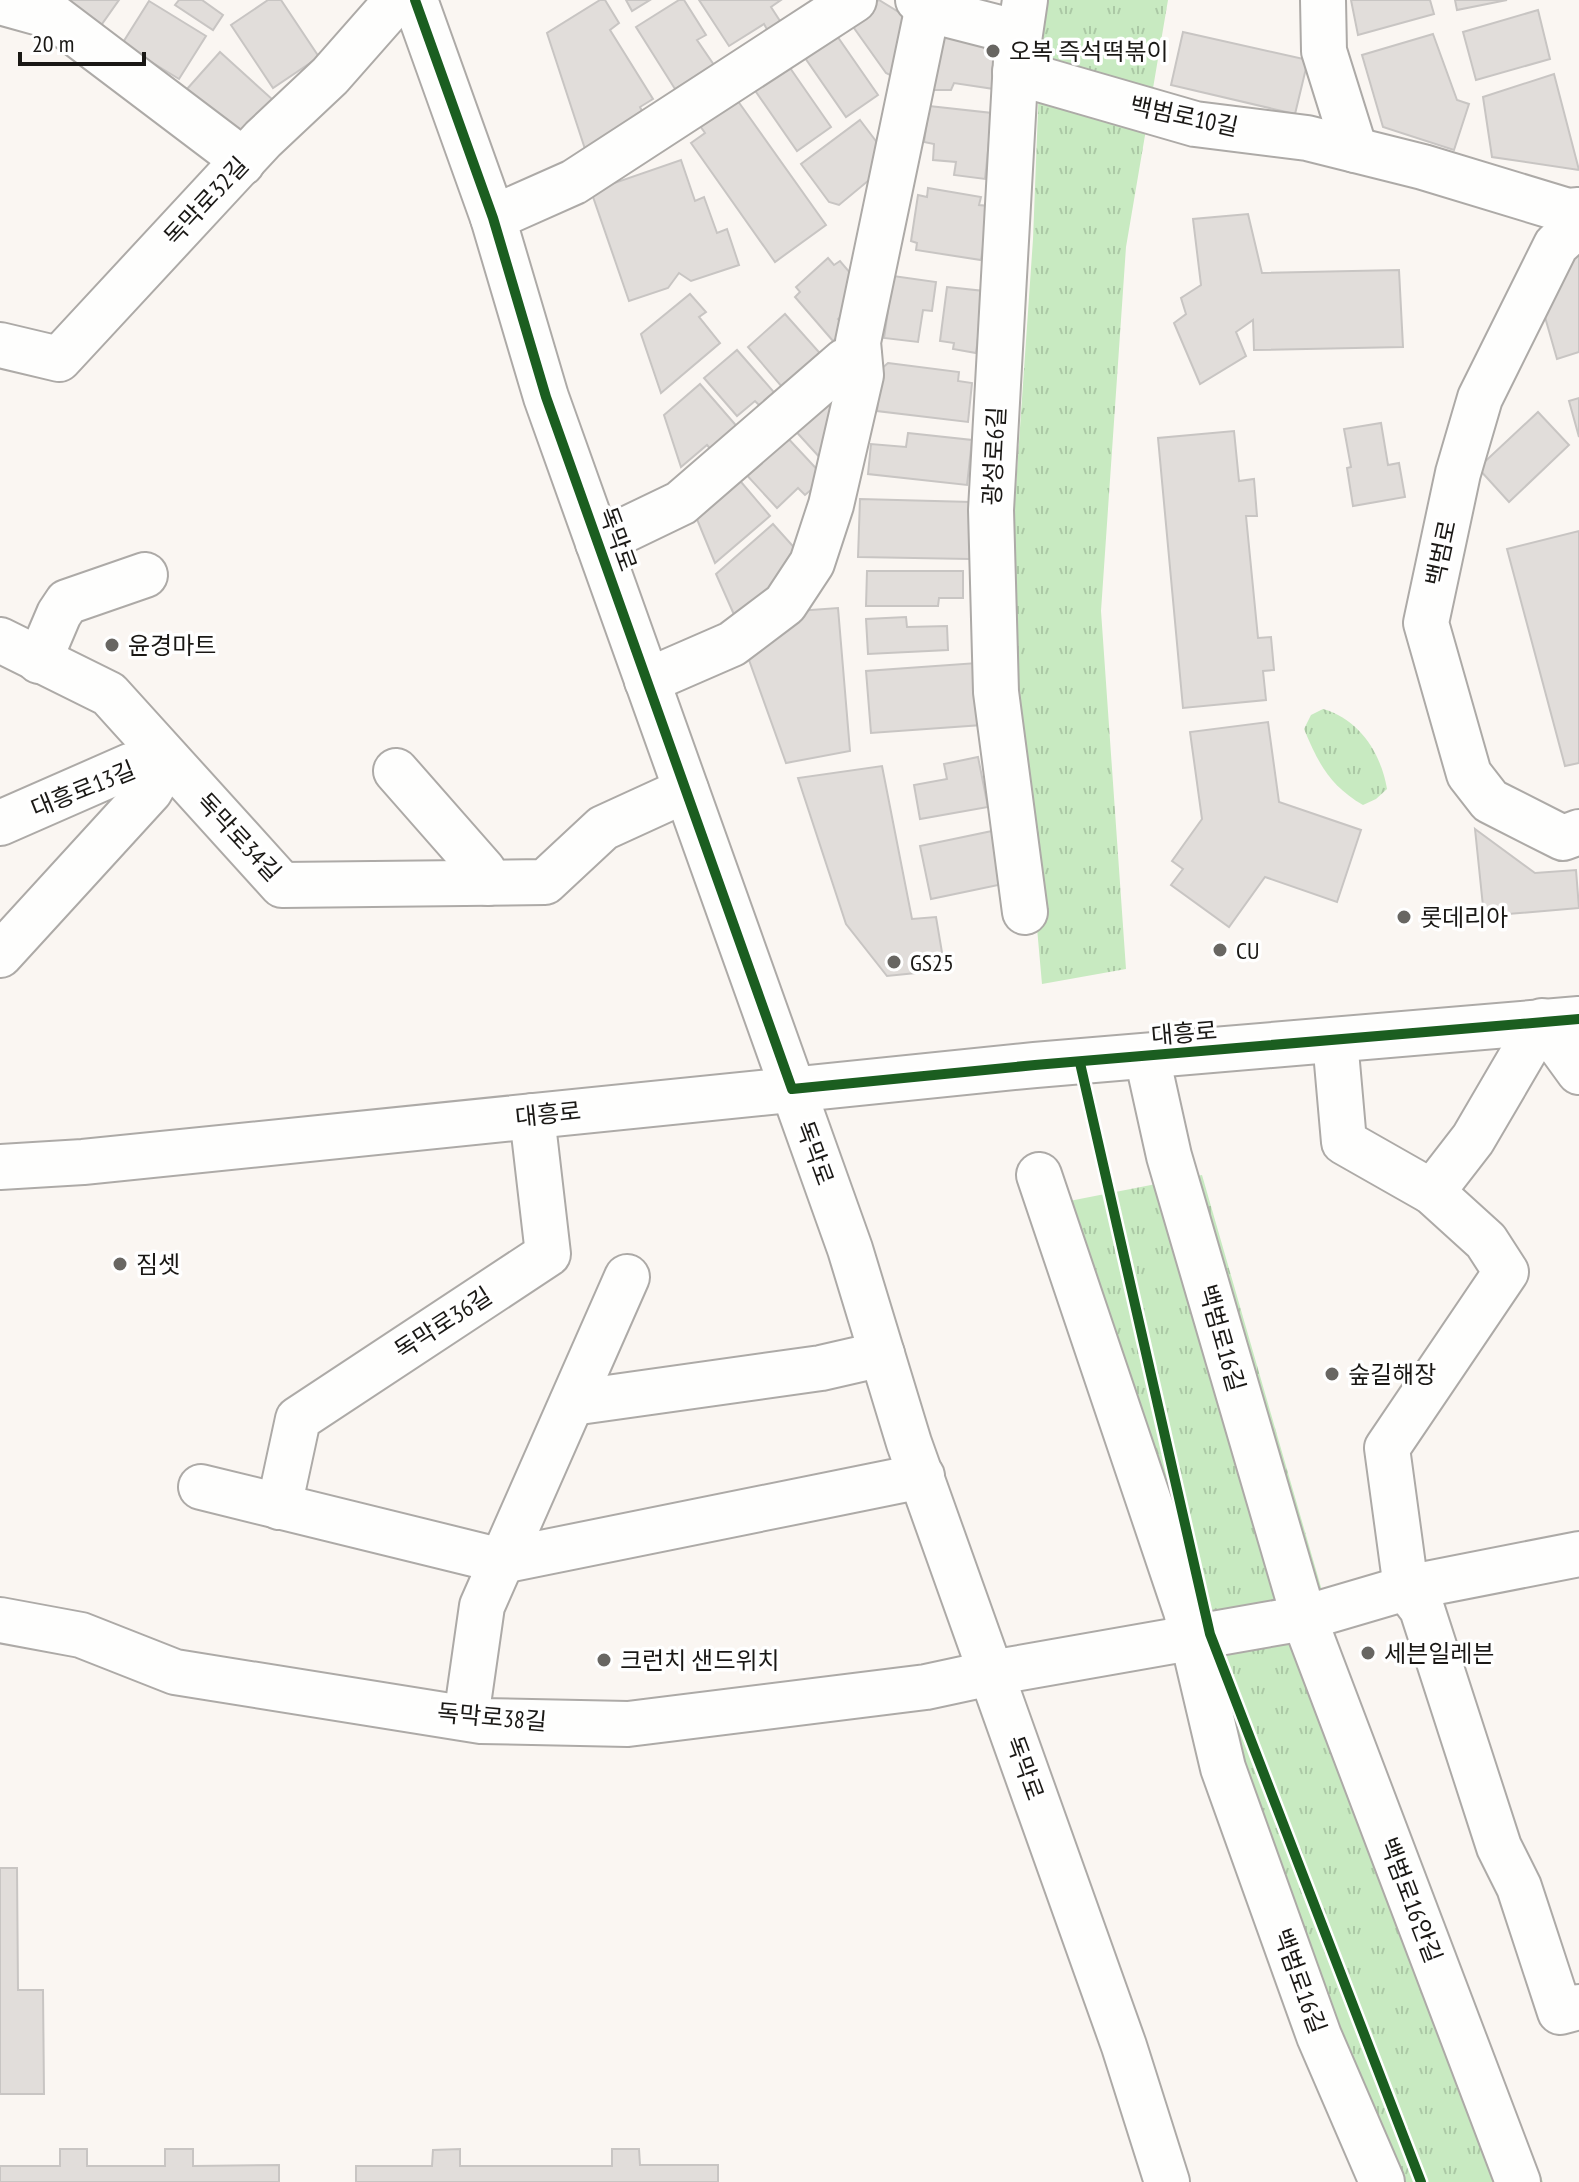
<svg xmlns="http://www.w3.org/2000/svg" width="1579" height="2182" font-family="'PT Sans Narrow','Noto Sans KR',sans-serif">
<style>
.park{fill:url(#park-tufts)}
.building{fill:#e1ddda;stroke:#c8c5c3;stroke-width:2}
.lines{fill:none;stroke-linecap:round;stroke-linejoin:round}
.minor-casing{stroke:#adaaa7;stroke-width:48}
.major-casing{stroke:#adaaa7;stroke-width:48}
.minor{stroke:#fefefd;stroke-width:44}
.major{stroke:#fefefd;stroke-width:44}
.cycleway-casing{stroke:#fff;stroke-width:15}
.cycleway{stroke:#1b5e20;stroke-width:10}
.poi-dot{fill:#686662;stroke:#fff;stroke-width:3}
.labels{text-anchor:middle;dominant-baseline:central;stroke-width:7;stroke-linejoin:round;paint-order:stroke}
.poi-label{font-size:24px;fill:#1a1815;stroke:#fff;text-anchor:start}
.street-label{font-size:24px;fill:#1a1815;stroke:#fff}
</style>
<defs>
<pattern id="park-tufts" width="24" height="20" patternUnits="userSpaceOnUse" patternTransform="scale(2)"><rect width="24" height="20" fill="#c8eac1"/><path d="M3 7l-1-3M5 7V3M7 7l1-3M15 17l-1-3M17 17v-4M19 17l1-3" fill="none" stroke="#abc8a5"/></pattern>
</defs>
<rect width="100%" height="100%" fill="#faf6f2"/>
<g class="park">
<polygon points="1048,0 1168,0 1126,247 1101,611 1126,969 1042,984 1008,602 1033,239 1041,33"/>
<path d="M1323 709C1359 719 1381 753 1387 789L1376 799 1363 805C1330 786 1318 763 1304 729L1311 715Z"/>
<polygon points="1202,1175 1355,1705 1543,2182 1392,2182 1235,1770 1054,1204"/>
</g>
<g class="building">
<polygon points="55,0 119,0 97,31"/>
<polygon points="179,0 202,0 223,15 213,30 175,5"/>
<polygon points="268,0 281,0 319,57 273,88 231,25"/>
<polygon points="600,0 605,0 619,23 610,30 653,99 640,107 643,113 585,149 547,33"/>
<polygon points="626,0 650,0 632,11"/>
<polygon points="679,0 684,0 706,35 697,40 714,65 675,89 636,27"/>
<polygon points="699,0 781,0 771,7 782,24 769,33 764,24 729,46"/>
<polygon points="879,0 910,19 898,79 886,73 849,21"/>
<polygon points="1351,0 1430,0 1434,14 1358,35"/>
<polygon points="1455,0 1507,0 1457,10"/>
<polygon points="149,1 206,36 179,79 122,44"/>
<polygon points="1538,10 1550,59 1476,80 1463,32"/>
<polygon points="941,28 1001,41 994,89 954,83 951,90 927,90"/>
<polygon points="1183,32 1308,60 1295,114 1171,85"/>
<polygon points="835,33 878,95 846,117 803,55"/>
<polygon points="1433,34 1457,100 1469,104 1454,150 1383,127 1362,55"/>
<polygon points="220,52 273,100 240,136 187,89"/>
<polygon points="788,65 831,127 797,151 754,89"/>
<polygon points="1554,74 1579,170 1492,157 1483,97"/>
<polygon points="735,97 826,225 775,262 691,143 705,133 698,123"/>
<polygon points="929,106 992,113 985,179 954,175 956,162 933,160 934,144 924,142"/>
<polygon points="860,120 888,157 886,166 839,205 829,202 801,164"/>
<polygon points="681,160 695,201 704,197 717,233 727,229 739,265 691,281 679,273 668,288 629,301 591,191"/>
<polygon points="928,188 981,197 979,205 989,206 981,260 916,250 917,243 911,241 918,195 927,197"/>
<polygon points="1248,214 1262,273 1399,270 1403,347 1254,350 1253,320 1236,332 1246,356 1200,384 1174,323 1186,314 1181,298 1201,285 1193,219"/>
<polygon points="1579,253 1579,352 1557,359 1543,310 1574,254"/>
<polygon points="828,258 834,265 840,261 863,288 863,298 838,319 847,329 833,341 795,297 800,292 796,287"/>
<polygon points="893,276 936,282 932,311 923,310 918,342 884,338"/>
<polygon points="947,287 984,291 976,353 953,349 954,343 940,341"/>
<polygon points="690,294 706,312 699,317 720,343 661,393 641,334"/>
<polygon points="785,314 826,360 782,387 748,347"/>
<polygon points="737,350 779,398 760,406 755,401 737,416 704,378"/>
<polygon points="888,363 959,372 958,381 972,383 968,422 877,411 881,369"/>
<polygon points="839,381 823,461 791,426"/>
<polygon points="700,384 740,430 714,453 707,445 681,467 664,415"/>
<polygon points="1579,398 1579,437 1569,401"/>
<polygon points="1538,412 1569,445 1509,502 1478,468"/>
<polygon points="1381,423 1388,465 1399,463 1405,497 1353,506 1347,468 1351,467 1344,429"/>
<polygon points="1234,431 1239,481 1254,479 1257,516 1246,516 1258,638 1271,637 1274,670 1263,671 1266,700 1183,708 1158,438"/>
<polygon points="908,433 972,440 967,485 868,474 871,444 906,447"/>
<polygon points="784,434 825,478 805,495 798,488 777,508 743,471"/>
<polygon points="736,476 770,516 715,563 694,512"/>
<polygon points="860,499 971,502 970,559 858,557"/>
<polygon points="773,524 799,553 790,571 736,619 716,574"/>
<polygon points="1579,531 1579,763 1565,766 1507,549"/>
<polygon points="867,571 963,571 963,598 939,598 938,606 866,606"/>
<polygon points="838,608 850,751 786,763 749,660 797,611"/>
<polygon points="906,617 907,627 947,626 948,650 868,654 866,619"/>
<polygon points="977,663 982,725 871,733 866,671"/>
<polygon points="1268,722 1279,802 1361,830 1337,902 1265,877 1229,927 1171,885 1183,869 1172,861 1202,819 1190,732"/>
<polygon points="978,757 988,807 920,819 914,785 947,779 944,764"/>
<polygon points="882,766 912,919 936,917 945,970 887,976 846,924 798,778"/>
<polygon points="1475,829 1535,873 1576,870 1579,908 1484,916"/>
<polygon points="992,831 1003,884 931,899 920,846"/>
<polygon points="0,1868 17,1868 18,1990 43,1990 44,2094 0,2094"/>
<polygon points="60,2149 87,2149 87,2166 165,2166 165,2149 193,2149 193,2166 279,2165 279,2182 0,2182 0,2166 60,2166"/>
<polygon points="460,2149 460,2166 612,2166 612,2149 639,2149 640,2165 718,2165 718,2182 356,2182 356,2166 432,2166 433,2150"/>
</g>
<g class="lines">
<defs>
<g id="minor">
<polyline points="918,0 941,13 1019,33"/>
<polyline points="1025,0 1016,61 991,510 996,692 1025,912"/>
<polyline points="1323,0 1324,51 1355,150"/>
<polyline points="0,2 54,17 231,151 242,163"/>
<polyline points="1015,72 1195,124 1307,138 1423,167 1568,211 1579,210"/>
<polyline points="493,218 574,182 854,0"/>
<polyline points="1579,224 1556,245 1480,398 1458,473 1426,623 1469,774 1490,801 1563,838 1579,832"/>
<polyline points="0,345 59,359 263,139 330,76 397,0"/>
<polyline points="598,543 681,503 845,361 859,356"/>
<polyline points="0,640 109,694 282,885 545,882 603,828 686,790"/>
<polyline points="39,661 59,614 67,602 145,575"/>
<polyline points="647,681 732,644 785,604 812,563 831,505 861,375 858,342 928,6"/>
<polyline points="396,771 483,870 488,883"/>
<polyline points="0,823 130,766 168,760"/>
<polyline points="0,955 150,791 168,760"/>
<polyline points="1335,1040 1344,1142 1432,1192 1486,1241 1506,1272 1387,1448 1406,1588 1422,1609 1499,1847 1519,1887 1560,2012 1579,2007"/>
<polyline points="1147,1057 1169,1156 1304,1618 1518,2182"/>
<polyline points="1039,1175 1186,1611 1223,1768 1319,2036 1382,2182"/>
<polyline points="1432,1192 1473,1139 1542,1021 1579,1072"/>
<polyline points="572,1403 821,1368 882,1354"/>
<polyline points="201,1487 502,1561 922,1476"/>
<polyline points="279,1507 298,1419 548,1254 532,1116"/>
<polyline points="0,1620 81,1635 175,1672 481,1721 628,1724 926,1687 991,1673 1304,1618 1406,1588 1579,1554"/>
<polyline points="466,1718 482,1606 627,1277"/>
</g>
<g id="major">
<polyline points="415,0 493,218 546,397 850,1249 909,1443 1124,2046 1167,2182"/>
<polyline points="0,1167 83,1162 1035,1065 1579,1019"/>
</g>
</defs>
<use href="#minor" class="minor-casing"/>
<use href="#major" class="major-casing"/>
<use href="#minor" class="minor"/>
<use href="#major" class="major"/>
<defs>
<g id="cycleway">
<polyline points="415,0 493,218 546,397 792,1089 1035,1065 1579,1019"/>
<polyline points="1080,1063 1210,1634 1421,2182"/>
</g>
</defs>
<use href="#cycleway" class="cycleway-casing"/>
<use href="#cycleway" class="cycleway"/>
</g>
<g class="poi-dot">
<circle cx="993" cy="51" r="8"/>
<circle cx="112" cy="645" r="8"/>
<circle cx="1404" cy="917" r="8"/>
<circle cx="1220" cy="950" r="8"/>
<circle cx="894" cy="962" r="8"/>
<circle cx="120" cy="1264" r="8"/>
<circle cx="1332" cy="1374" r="8"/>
<circle cx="1368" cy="1653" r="8"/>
<circle cx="604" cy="1660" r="8"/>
</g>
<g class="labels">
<g class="poi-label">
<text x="1009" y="51">오복 즉석떡볶이</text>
<text x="128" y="645">윤경마트</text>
<text x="1420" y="917">롯데리아</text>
<text x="1236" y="950">CU</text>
<text x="910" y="962">GS25</text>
<text x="136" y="1264">짐셋</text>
<text x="1348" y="1374">숲길해장</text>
<text x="1384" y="1653">세븐일레븐</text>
<text x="620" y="1660">크런치 샌드위치</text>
</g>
<g class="street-label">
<text transform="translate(1184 116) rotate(12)">백범로10길</text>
<text transform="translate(206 201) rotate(-47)">독막로32길</text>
<text transform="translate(994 456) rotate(-87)">광성로6길</text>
<text transform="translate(618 539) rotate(70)">독막로</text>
<text transform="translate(1441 553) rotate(-78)">백범로</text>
<text transform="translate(83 789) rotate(-22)">대흥로13길</text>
<text transform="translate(239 837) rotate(47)">독막로34길</text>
<text transform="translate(1184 1033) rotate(-5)">대흥로</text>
<text transform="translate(548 1114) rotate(-6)">대흥로</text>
<text transform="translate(815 1153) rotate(70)">독막로</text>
<text transform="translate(443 1323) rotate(-33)">독막로36길</text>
<text transform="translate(1222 1338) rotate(74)">백범로16길</text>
<text transform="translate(492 1717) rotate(5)">독막로38길</text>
<text transform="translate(1025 1768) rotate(70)">독막로</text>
<text transform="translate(1411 1900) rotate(69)">백범로16안길</text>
<text transform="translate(1300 1981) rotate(70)">백범로16길</text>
</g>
</g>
<path d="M20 52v12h124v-12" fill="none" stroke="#1a1815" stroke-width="4"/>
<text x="32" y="52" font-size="24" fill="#1a1815" stroke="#ffffff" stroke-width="6" paint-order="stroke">20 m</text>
</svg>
